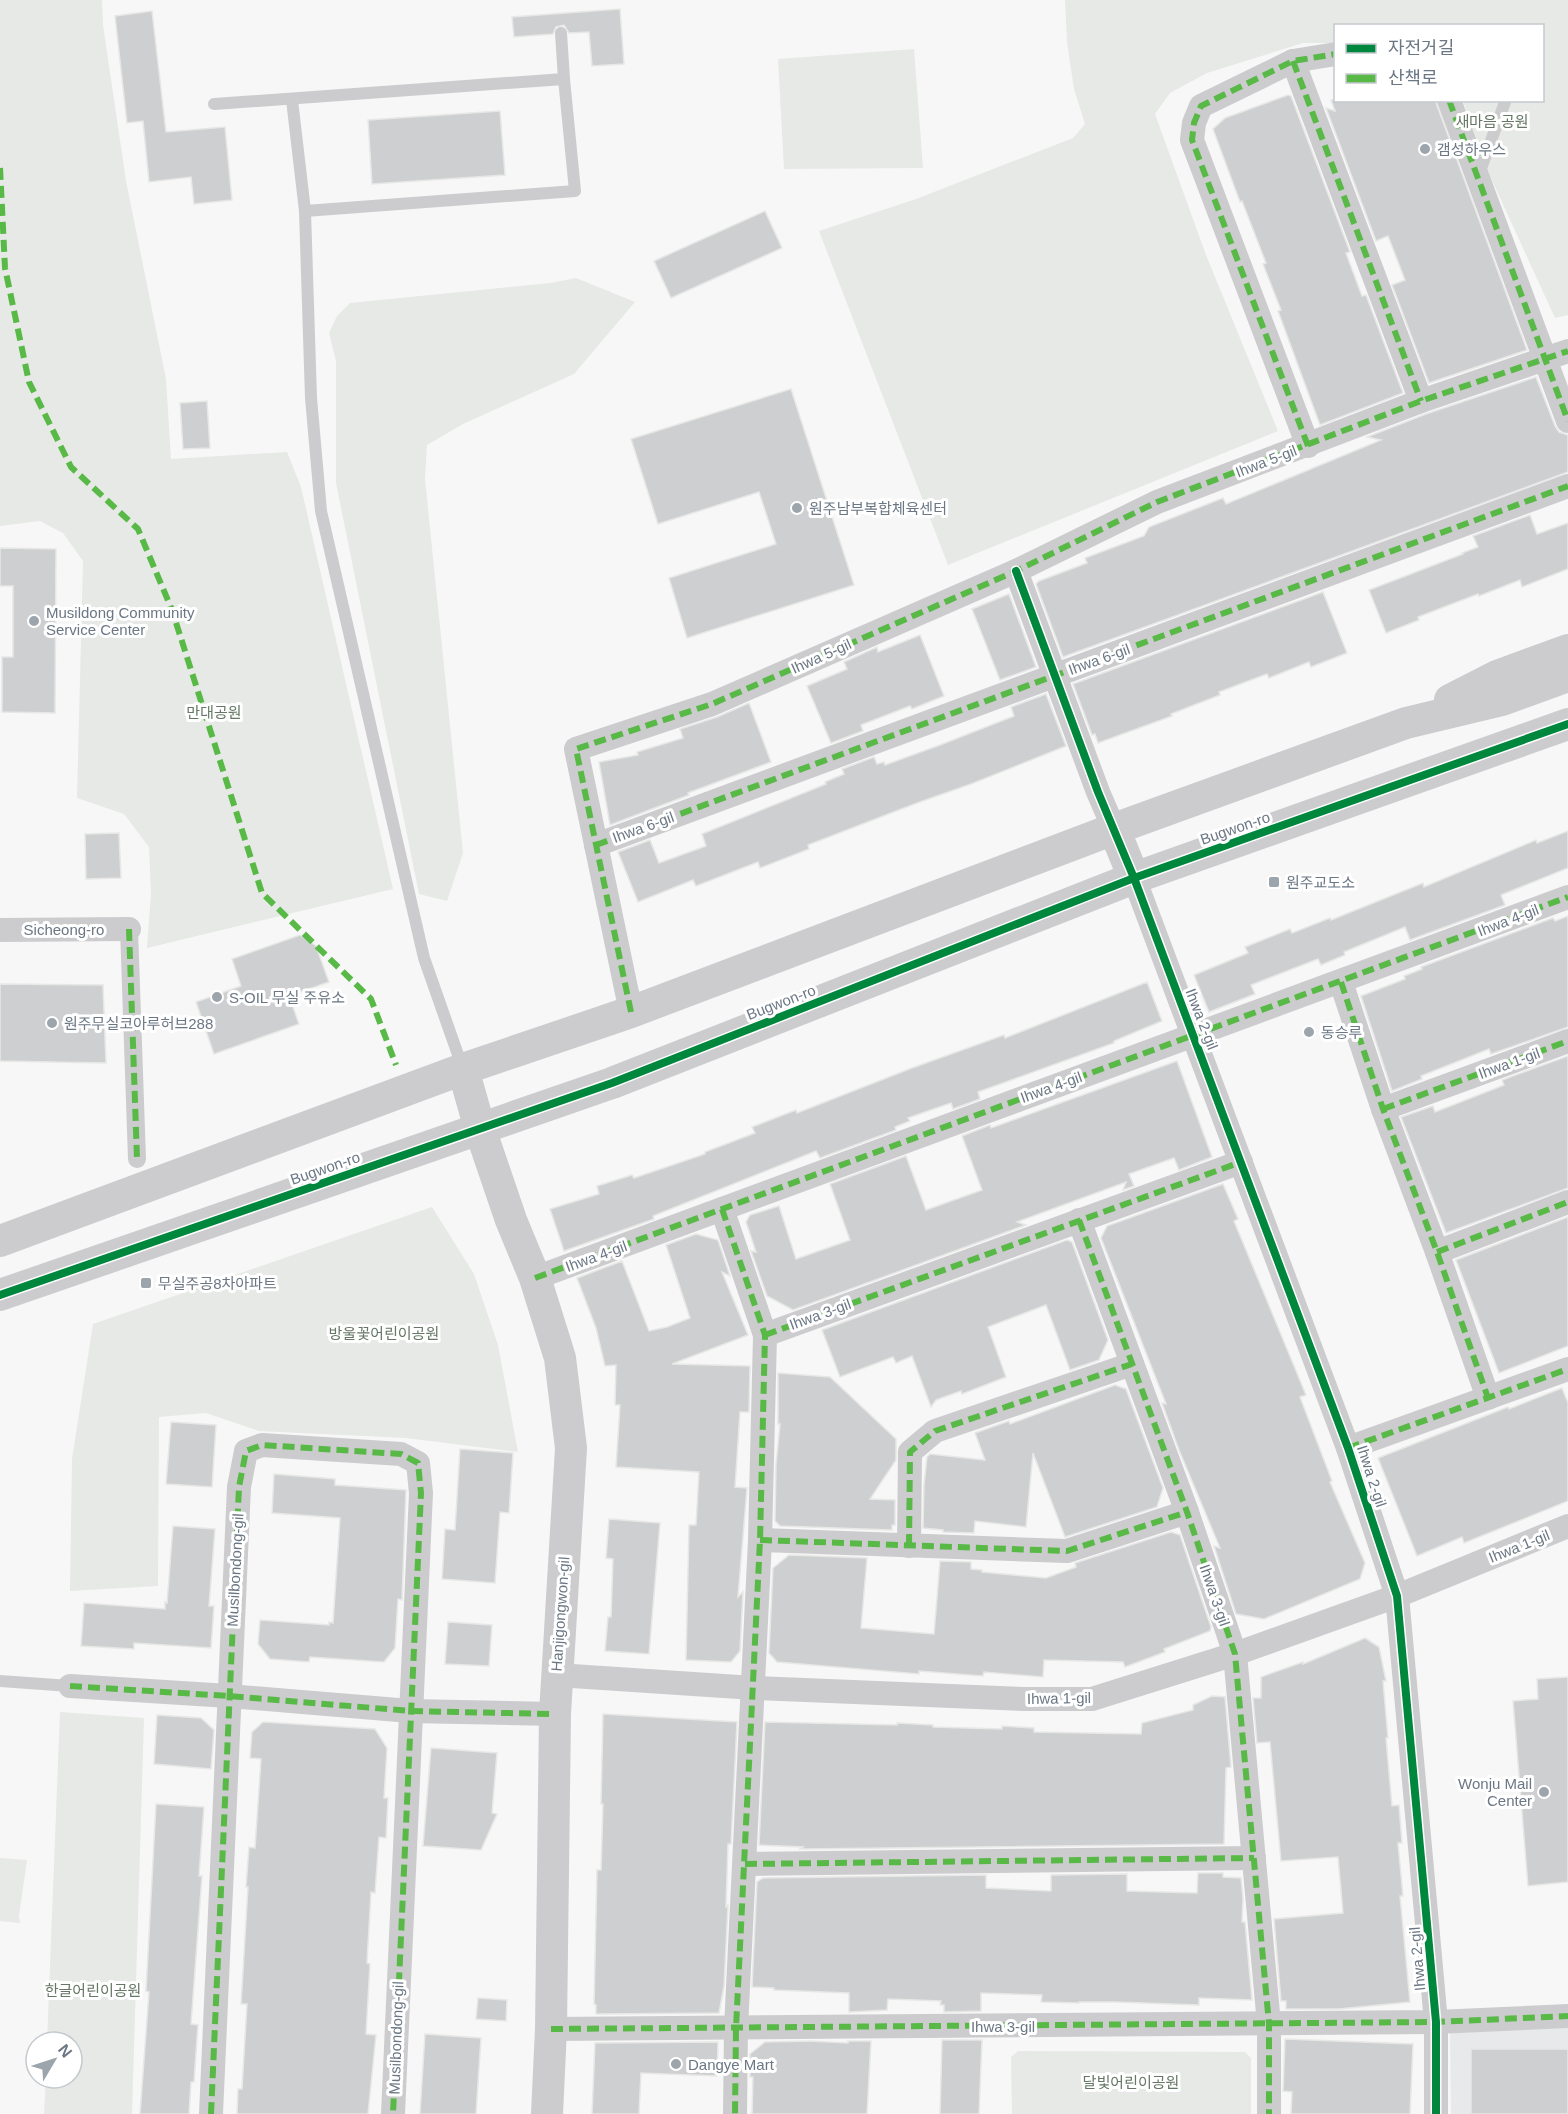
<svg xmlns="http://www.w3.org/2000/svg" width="1568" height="2114" font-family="Arial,'Noto Sans KR',sans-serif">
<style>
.built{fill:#e7e9ea}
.green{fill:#e6e9e5}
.building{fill:#cecfd0;stroke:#e7e7e6;stroke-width:1.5}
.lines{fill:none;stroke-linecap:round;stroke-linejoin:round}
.service{stroke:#ccccce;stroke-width:12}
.pedestrian{stroke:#ccccce;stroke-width:18}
.minor{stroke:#ccccce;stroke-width:24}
.tertiary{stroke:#ccccce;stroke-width:32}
.quiet{stroke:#58b947;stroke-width:6;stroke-dasharray:12 6;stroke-linecap:butt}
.cycleway-casing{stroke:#fff;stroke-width:11}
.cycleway{stroke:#00873e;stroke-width:8}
.poi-dot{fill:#9ca4ac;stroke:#fff;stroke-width:2}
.labels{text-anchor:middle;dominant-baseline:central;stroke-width:6;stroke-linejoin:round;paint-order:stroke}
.park-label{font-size:15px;fill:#667765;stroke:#fff}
.poi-label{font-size:15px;fill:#6b7784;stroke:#fff;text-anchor:start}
.street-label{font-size:15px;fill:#6b7784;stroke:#fff}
</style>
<rect width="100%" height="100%" fill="#f7f7f7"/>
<polygon class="built" points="1568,2028 1568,2114 1451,2114 1450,2031"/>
<g class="green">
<polygon points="0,0 102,0 103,25 126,181 166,379 171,459 287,452 301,487 393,889 147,948 151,894 149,847 124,814 77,798 83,561 63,533 40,521 0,526"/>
<polygon points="1065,0 1568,0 1568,315 1555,318 1490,176 1463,101 1542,100 1542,26 1336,26 1335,43 1303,43 1207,73 1170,93 1155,114 1206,255 1278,431 948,565 819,231 916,199 1073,138 1085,124 1074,89 1067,42"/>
<polygon points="914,49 923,168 784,169 778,59"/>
<polygon points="576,278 635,302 574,374 463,424 427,445 425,479 463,853 447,901 419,894 336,483 336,361 329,333 337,316 350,303 551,283"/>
<polygon points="432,1207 474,1274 498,1345 518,1452 406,1438 259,1431 206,1413 159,1417 158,1586 70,1591 72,1459 93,1324"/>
<polygon points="60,1712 144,1718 132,2114 44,2114 46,2078 72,2078 72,2042 47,2042"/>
<polygon points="0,1858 27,1860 19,1916 20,1923 0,1921"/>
<polygon points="1018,2051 1245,2052 1251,2058 1251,2114 1012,2114 1011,2057"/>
</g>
<g class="building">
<polygon points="620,9 624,64 592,66 589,32 569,33 564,25 556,27 553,34 514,37 512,17"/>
<polygon points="152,11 166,132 225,127 232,200 194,204 191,177 149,182 143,121 127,123 115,16"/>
<polygon points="1288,95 1291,96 1350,252 1346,253 1362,296 1366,295 1403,393 1320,425 1278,311 1281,310 1263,264 1266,263 1242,201 1240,202 1213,129 1225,118"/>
<polygon points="1331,100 1435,100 1527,350 1429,383 1392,285 1405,280 1388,236 1376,241 1326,108 1335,111"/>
<polygon points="500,111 505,175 372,184 368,120"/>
<polygon points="765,211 782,248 671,298 654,261"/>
<polygon points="1536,377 1555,426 1559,432 1568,435 1568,472 1063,657 1036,584 1039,581 1087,563 1085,558 1144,536 1149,527 1223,498 1226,504 1381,440 1367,437 1426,414"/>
<polygon points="791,389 854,585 687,638 669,578 776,544 759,492 658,524 631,439"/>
<polygon points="207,401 210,448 183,449 180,403"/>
<polygon points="1530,515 1537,534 1568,523 1568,569 1522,587 1520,580 1479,596 1478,594 1418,617 1419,620 1386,633 1369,590 1463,554 1462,553 1478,547 1473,536"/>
<polygon points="0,548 56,549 55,713 2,712 2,657 13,657 13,586 0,586"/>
<polygon points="1323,592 1347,653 1311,667 1309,662 1269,678 1267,674 1219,692 1220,695 1171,714 1172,716 1098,743 1095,734 1092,735 1073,684"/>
<polygon points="1009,594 1036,667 1000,680 972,609"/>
<polygon points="920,635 944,696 912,709 910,706 861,725 863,731 831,743 807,686 847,669 844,662 877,647 878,652"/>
<polygon points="1046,694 1066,746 971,784 917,803 808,845 809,849 760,868 758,862 696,886 693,880 638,902 618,852 650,840 659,863 706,846 702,834 826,784 825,782 844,774 842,769 874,757 877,764 884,762 885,765 940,745 1014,716 1011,707"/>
<polygon points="749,703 771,762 688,793 689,795 610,825 599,762 638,755 637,752 683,738 680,729 717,717"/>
<polygon points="1568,831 1568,868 1501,895 1505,905 1410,940 1405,927 1344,952 1345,955 1321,965 1318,959 1251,985 1255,994 1209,1012 1194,975 1248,953 1245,947 1290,929 1292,933 1330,918 1331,920 1423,883 1424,887 1536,840 1537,843"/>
<polygon points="119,833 121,878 86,879 85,834"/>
<polygon points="1568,916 1568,1027 1491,1054 1489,1049 1421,1076 1422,1079 1392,1091 1361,996 1405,979 1404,976 1422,969 1421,967 1553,918 1555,921"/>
<polygon points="300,935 316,946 329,982 289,996 299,1024 214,1054 196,1002 241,986 232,959"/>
<polygon points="1147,982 1162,1021 1114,1041 1114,1043 978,1092 980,1099 953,1109 951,1103 908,1118 910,1121 895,1127 896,1130 820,1158 816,1151 653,1216 654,1219 564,1251 550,1209 599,1194 597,1186 632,1175 634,1178 705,1154 705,1152 755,1133 752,1127 796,1110 797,1113 912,1068 1004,1035 1005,1038"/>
<polygon points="0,984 103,985 106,1063 0,1061"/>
<polygon points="1568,1056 1568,1188 1446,1233 1401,1117 1433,1106 1435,1112 1504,1085 1502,1080"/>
<polygon points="1177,1061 1212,1157 1179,1170 1174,1158 1129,1174 1134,1186 1123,1190 1126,1182 1017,1222 1026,1225 793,1310 767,1296 751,1251 756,1252 746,1222 750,1215 779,1206 796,1259 850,1240 830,1184 906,1156 926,1210 982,1190 962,1136 990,1125 991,1128"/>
<polygon points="1223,1184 1238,1219 1234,1221 1306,1395 1300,1397 1332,1481 1330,1482 1365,1563 1360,1579 1264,1619 1236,1614 1214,1546 1220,1548 1179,1450 1162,1403 1166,1404 1101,1238 1107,1226"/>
<polygon points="1568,1217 1568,1346 1499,1373 1456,1260"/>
<polygon points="696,1234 718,1240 730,1276 722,1272 748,1335 672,1364 750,1366 749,1412 740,1412 735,1487 747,1488 738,1597 743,1592 740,1651 731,1662 686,1660 689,1525 696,1525 699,1472 616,1467 620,1405 615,1405 616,1365 605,1366 596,1328 577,1278 622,1261 649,1331 667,1327 690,1318 666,1245"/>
<polygon points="1067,1240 1072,1242 1108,1340 1099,1360 1070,1370 1046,1305 988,1327 1006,1377 962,1394 961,1391 936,1400 931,1407 912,1356 896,1363 893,1357 840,1377 822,1330"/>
<polygon points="778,1373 830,1377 896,1439 896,1460 870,1499 895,1500 895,1525 892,1525 892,1530 780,1526 775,1521 776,1465 780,1424 778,1424"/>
<polygon points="1115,1385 1126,1389 1163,1488 1157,1507 1065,1537 1033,1453 1026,1527 975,1521 974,1533 943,1532 943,1530 923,1528 924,1485 927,1457 930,1454 985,1460 975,1433 1009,1421 1010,1424"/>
<polygon points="1562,1388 1568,1403 1568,1501 1464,1543 1462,1537 1417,1556 1378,1458 1508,1407 1509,1409"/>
<polygon points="171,1422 216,1425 212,1487 166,1484"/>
<polygon points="460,1449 513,1453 509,1513 500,1512 495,1583 442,1579 445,1529 455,1530"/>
<polygon points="274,1474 335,1479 335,1485 406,1490 402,1600 398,1599 395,1648 384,1662 310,1657 309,1662 270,1659 258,1644 260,1620 329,1625 329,1622 333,1623 340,1518 272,1513"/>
<polygon points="609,1519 660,1523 649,1654 605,1651 608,1617 611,1617 613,1559 606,1558"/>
<polygon points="173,1526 215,1529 209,1606 214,1606 211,1648 134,1643 134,1649 81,1646 84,1603 165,1609 165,1602 167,1603"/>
<polygon points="1171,1532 1180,1535 1211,1627 1210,1631 1164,1649 1165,1652 1125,1667 1123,1662 1044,1660 1043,1677 984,1672 983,1676 919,1671 919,1674 777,1662 769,1653 773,1568 789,1555 867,1558 861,1628 934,1634 940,1561 971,1562 971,1569 982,1570 982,1572 1046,1578 1076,1567 1075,1563"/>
<polygon points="448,1622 492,1625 489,1666 445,1664"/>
<polygon points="1365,1638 1379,1647 1386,1681 1383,1681 1388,1738 1386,1738 1392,1806 1399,1805 1402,1843 1398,1843 1403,1896 1400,1896 1410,2002 1339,2009 1286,2009 1286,2001 1281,2001 1274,1919 1343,1913 1338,1857 1281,1861 1270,1742 1257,1743 1253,1698 1261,1698 1261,1677 1303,1662 1303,1664"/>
<polygon points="1568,1677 1568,1882 1528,1886 1513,1701 1538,1699 1537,1679"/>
<polygon points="1212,1696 1225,1697 1231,1767 1226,1768 1224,1844 800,1849 803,1847 759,1845 765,1722 897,1725 897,1723 933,1725 933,1727 1002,1729 1002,1726 1034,1728 1034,1732 1141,1734 1142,1723 1193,1710 1193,1705"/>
<polygon points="603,1714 737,1722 731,1844 728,1844 726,1907 728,1905 724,1986 719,2013 596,2014 596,2005 594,2004 597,1870 601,1870 603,1804 601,1804"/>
<polygon points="157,1715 201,1718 214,1730 211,1769 154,1764"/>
<polygon points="263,1722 375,1729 387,1748 384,1798 388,1798 386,1838 379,1837 375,1893 371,1892 367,1963 370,1964 366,2034 376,2035 368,2114 237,2114 238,2089 242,2089 247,2004 241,2004 248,1887 246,1887 249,1847 255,1848 261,1759 250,1758 252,1732"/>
<polygon points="431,1748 497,1753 492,1813 497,1814 481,1850 423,1846"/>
<polygon points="156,1804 204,1807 199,1876 202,1876 191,2024 198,2025 194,2082 191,2082 189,2114 140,2114 149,1992 146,1991"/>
<polygon points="1198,1873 1223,1873 1223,1877 1241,1878 1243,1899 1242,1922 1245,1922 1252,2000 1199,1998 1199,2005 1116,2002 1079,2002 1079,2003 1041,2002 1042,1995 981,1993 981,2011 944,2012 944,2005 940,2005 941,2001 888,1999 887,2010 849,2012 849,1993 774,1990 774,1988 752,1987 757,1882 763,1878 986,1875 986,1888 1051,1891 1051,1875 1127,1874 1127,1891 1197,1893"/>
<polygon points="478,1998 507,2000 506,2021 476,2019"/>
<polygon points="425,2034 481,2038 476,2114 420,2114"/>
<polygon points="1285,2039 1413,2044 1410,2114 1291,2114 1292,2092 1283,2091"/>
<polygon points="942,2040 982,2040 979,2114 940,2114"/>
<polygon points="810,2041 848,2043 848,2041 871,2041 867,2114 752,2114 753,2077 750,2077 750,2054 765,2042"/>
<polygon points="718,2042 717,2076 641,2073 639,2114 592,2114 595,2043"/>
<rect x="1471" y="2049" width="97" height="65"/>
</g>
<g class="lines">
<g class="service">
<polyline points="561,33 564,79"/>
<polyline points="292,100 305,211 311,398 321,511 424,958 463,1069"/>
<polyline points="214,104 564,79 575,191 305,211"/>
<polyline points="1479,174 1505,102"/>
<polyline points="0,1681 70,1686"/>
</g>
<polyline class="pedestrian" points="129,929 137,1159"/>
<g class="minor">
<polyline points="1293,61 1421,401"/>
<polyline points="1449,100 1568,421"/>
<polyline points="1308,446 1192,140 1194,123 1201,106 1293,61 1336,54"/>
<polyline points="1016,571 1098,792 1114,829"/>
<polyline points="596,845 1568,486"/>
<polyline points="1134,878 1348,1448 1397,1596 1436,2022 1436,2114"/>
<polyline points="0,930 129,929"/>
<polyline points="1341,982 1383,1109 1437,1252 1488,1398"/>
<polyline points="631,1012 576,749 712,704 1016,571 1157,502 1421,401 1568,351"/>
<polyline points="1383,1109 1568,1041"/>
<polyline points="722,1209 765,1335 760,1540 736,2028 735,2114"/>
<polyline points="1079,1220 1187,1512 1235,1654 1269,2024 1269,2114"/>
<polyline points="1437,1252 1568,1202"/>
<polyline points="535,1278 1568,897"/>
<polyline points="765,1335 1241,1162"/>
<polyline points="1348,1448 1568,1369"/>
<polyline points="760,1540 1067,1551 1187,1512"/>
<polyline points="909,1546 910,1452 935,1431 1132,1364"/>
<polyline points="557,1675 754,1688 1023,1699 1092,1699 1235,1654 1397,1596 1568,1526"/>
<polyline points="70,1686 229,1696 410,1711 555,1714"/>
<polyline points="745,1864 1254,1858"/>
<polyline points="551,2029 1436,2022 1568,2016"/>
<polyline points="211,2114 239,1487 246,1451 262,1445 401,1454 418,1463 421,1493 393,2114"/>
</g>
<g class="tertiary">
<polyline points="1450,700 1497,676 1568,650"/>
<polyline points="1114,829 1134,878"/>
<polyline points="463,1069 480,1129 511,1220 535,1278 560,1358 571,1448 555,1714 551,2029 547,2114"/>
<polyline points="0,1241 463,1069 631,1012 1114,829 1406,723 1502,700 1568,676"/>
<polyline points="0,1295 612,1083 1134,878 1568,724"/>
</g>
<g class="quiet">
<polyline points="1293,61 1421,401"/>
<polyline points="1449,100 1568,421"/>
<polyline points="0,168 5,268 29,382 71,467 138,529 172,610 262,893 371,999 396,1065"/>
<polyline points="1308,446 1192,140 1194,123 1201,106 1293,61 1336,54"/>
<polyline points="596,845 1568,486"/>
<polyline points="129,929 137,1159"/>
<polyline points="1341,982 1383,1109 1437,1252 1488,1398"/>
<polyline points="631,1012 576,749 712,704 1016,571 1157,502 1421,401 1568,351"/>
<polyline points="1383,1109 1568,1041"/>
<polyline points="722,1209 765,1335 760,1540 736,2028 735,2114"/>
<polyline points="1079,1220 1187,1512 1235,1654 1269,2024 1269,2114"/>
<polyline points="1437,1252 1568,1202"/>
<polyline points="535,1278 1568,897"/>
<polyline points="765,1335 1241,1162"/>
<polyline points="1348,1448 1568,1369"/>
<polyline points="760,1540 1067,1551 1187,1512"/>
<polyline points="909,1546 910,1452 935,1431 1132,1364"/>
<polyline points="70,1686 229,1696 410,1711 555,1714"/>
<polyline points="745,1864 1254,1858"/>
<polyline points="551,2029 1436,2022 1568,2016"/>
<polyline points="211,2114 239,1487 246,1451 262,1445 401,1454 418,1463 421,1493 393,2114"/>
</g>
<defs>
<g id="cycleway">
<polyline points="1016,571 1098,792 1134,878 1348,1448 1397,1596 1436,2022 1436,2114"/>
<polyline points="0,1295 612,1083 1134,878 1568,724"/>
</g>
</defs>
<use href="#cycleway" class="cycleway-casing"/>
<use href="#cycleway" class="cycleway"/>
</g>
<g class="poi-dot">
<circle cx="1425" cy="149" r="6"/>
<circle cx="797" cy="508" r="6"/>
<circle cx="34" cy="621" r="6"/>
<rect x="1268" y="876" width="12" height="12" rx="3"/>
<circle cx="217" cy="997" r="6"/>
<circle cx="52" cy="1023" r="6"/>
<circle cx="1309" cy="1032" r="6"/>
<rect x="140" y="1277" width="12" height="12" rx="3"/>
<circle cx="1544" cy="1792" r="6"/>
<circle cx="676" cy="2064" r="6"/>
</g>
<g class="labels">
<g class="park-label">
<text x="1492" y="121">새마음 공원</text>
<text x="214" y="712">만대공원</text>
<text x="384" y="1333">방울꽃어린이공원</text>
<text x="93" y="1990">한글어린이공원</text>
<text x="1131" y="2082">달빛어린이공원</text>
</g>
<g class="poi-label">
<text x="1437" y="149">갬성하우스</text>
<text x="809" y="508">원주남부복합체육센터</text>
<text x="46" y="612">Musildong Community<tspan x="46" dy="17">Service Center</tspan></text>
<text x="1286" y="882">원주교도소</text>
<text x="229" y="997">S-OIL 무실 주유소</text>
<text x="64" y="1023">원주무실코아루허브288</text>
<text x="1321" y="1032">동승루</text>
<text x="158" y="1283">무실주공8차아파트</text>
<text x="1532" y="1783" text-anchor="end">Wonju Mail<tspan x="1532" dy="17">Center</tspan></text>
<text x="688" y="2064">Dangye Mart</text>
</g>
<g class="street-label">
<text transform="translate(1266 461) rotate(-21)">Ihwa 5-gil</text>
<text transform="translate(821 656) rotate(-24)">Ihwa 5-gil</text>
<text transform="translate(1099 659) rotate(-20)">Ihwa 6-gil</text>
<text transform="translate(643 827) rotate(-20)">Ihwa 6-gil</text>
<text transform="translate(1235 828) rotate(-19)">Bugwon-ro</text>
<text transform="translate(1508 920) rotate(-21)">Ihwa 4-gil</text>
<text x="64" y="929">Sicheong-ro</text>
<text transform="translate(781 1002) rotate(-21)">Bugwon-ro</text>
<text transform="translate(1202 1019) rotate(69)">Ihwa 2-gil</text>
<text transform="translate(1509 1063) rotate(-20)">Ihwa 1-gil</text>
<text transform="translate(1051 1087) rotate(-20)">Ihwa 4-gil</text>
<text transform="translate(325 1168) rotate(-19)">Bugwon-ro</text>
<text transform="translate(596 1256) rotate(-20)">Ihwa 4-gil</text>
<text transform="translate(820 1314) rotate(-20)">Ihwa 3-gil</text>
<text transform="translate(1372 1476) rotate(72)">Ihwa 2-gil</text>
<text transform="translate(1519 1546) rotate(-22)">Ihwa 1-gil</text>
<text transform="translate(235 1570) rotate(-87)">Musilbondong-gil</text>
<text transform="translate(1215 1595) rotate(71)">Ihwa 3-gil</text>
<text transform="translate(560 1614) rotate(-86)">Hanjigongwon-gil</text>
<text transform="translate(1059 1698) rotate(-1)">Ihwa 1-gil</text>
<text transform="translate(1417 1959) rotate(-95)">Ihwa 2-gil</text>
<text x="1003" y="2026">Ihwa 3-gil</text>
<text transform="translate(396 2038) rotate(-88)">Musilbondong-gil</text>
</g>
</g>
<rect x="1334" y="24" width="210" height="78" fill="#ffffff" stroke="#c4c9ce" stroke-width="1.5"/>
<rect x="1346" y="44" width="30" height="9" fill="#00873e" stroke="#c4c9ce" stroke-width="1.5"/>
<text x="1388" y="54" font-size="18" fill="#6b7784">자전거길</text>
<rect x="1346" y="74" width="30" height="9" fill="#58b947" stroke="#c4c9ce" stroke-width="1.5"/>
<text x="1388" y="84" font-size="18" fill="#6b7784">산책로</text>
<g transform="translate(54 2060) rotate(51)"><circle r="28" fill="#ffffff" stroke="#c4c9ce" stroke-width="1.5"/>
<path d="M0-4.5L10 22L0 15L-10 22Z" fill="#9ca4ac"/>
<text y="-9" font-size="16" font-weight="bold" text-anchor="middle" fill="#6b7784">N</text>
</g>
</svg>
